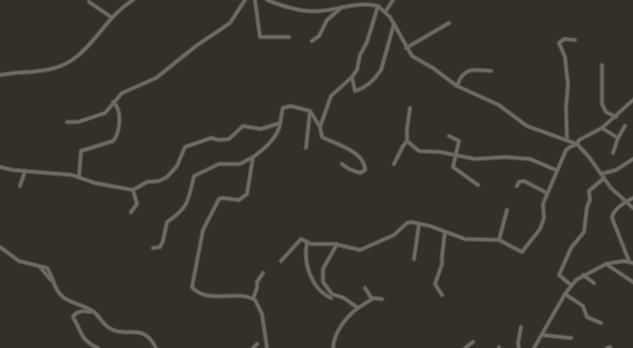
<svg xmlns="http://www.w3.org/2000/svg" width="633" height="348" font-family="'DM Sans',sans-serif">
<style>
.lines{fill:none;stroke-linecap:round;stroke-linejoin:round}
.minor-casing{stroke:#4e4b44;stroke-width:5}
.minor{stroke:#6f6b62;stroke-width:3}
</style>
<rect width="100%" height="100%" fill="#333027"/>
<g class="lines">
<defs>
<g id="minor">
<polyline points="255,0 260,37 289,37"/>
<path d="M267 0C282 6 302 13 319 11 338 10 358 1 378 6L390 17 412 56 433 68 457 86 499 105 527 126 577 144 589 157 611 188 633 208"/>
<polyline points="89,2 111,17"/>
<polyline points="385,12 393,0"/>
<polyline points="312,41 319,36 327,20 342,7"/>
<polyline points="406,48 449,23"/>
<polyline points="602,65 602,104 606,112 616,117"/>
<path d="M0 75C24 70 50 75 72 60 96 44 106 17 133 0"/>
<path d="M352 77 355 91C366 88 375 79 381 70L394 24"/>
<path d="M457 86C463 67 474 69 491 71"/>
<polyline points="410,108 407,129 407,141 419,151 440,152 475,159 506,157 530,159 556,170"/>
<polyline points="67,122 78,122 105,113 122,93 156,78 196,46 230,23 245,0"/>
<path d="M320 127 322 137C335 144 365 151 365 170L360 173 349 169 342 164"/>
<polyline points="602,128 618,138 613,153"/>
<polyline points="449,136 459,141 453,167 478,185"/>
<polyline points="618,138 625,126"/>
<polyline points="567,140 566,108 568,85 565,57 559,43 564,39 575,40"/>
<polyline points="306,148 310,111"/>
<polyline points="394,164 403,146 407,141"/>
<polyline points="0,167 13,170 72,175 95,183 133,190 147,182 159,181 167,177 177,166 185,147 211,138 219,140 229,139 243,126 261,129 280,123"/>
<polyline points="601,174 616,170 633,159"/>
<path d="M79 177 81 151 113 141C120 133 123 110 113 102"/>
<polyline points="20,186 25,171"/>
<polyline points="517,186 519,182 524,181 547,193"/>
<polyline points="131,212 137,204 133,190"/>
<polyline points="499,240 507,210"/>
<path d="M307 242C303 263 311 289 331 298"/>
<path d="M0 247 19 261 47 268C54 278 53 289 63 297 72 304 85 305 94 312 100 317 103 325 111 329 128 338 143 322 156 348"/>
<path d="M153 248 160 247 163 241 167 222C189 207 188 201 194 176L219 164H240L253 157"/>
<polyline points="414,259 419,224"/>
<polyline points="281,261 301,239 311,244 335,244 360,250 394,235 407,223 411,222 430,226 465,239 499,240 522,252 540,229 544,218 543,204 566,150 570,147 577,144 579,140 602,128 633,100"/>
<path d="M629 261 612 218C613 209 625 202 633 198"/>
<polyline points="606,264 633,282"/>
<polyline points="40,267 51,280"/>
<polyline points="583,275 594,283"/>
<polyline points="571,285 559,275 571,248 584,232 587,207 590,200 589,191 604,178"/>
<polyline points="565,294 583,306 587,317 601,323"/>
<polyline points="442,295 435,284 442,264 442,256 445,232"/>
<polyline points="372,298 382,299"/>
<polyline points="253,299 257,288 257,282 263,273"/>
<polyline points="358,308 372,299 365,288"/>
<path d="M90 312C84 310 76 311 73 317 82 332 80 340 98 348"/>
<polyline points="542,335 571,338"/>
<polyline points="499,347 499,348"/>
<polyline points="253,348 257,344"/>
<path d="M267 348 262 314 255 300C237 289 207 305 192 287L203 230 219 199 223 198 239 200 247 194 253 157C264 149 274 141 279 128 281 121 281 115 283 108L291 106 310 111 320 127 331 96 352 77 357 70 360 55 367 42 378 6"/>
<path d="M333 348C334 332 346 317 358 308L344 298 332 294 323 282V269L337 244"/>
<polyline points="465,348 473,342"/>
<polyline points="519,348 518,343 521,327"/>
<polyline points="534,348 565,294 576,280 606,264 624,261 633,263"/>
<polyline points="607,348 610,347"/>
</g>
</defs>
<use href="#minor" class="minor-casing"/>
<use href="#minor" class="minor"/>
</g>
</svg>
